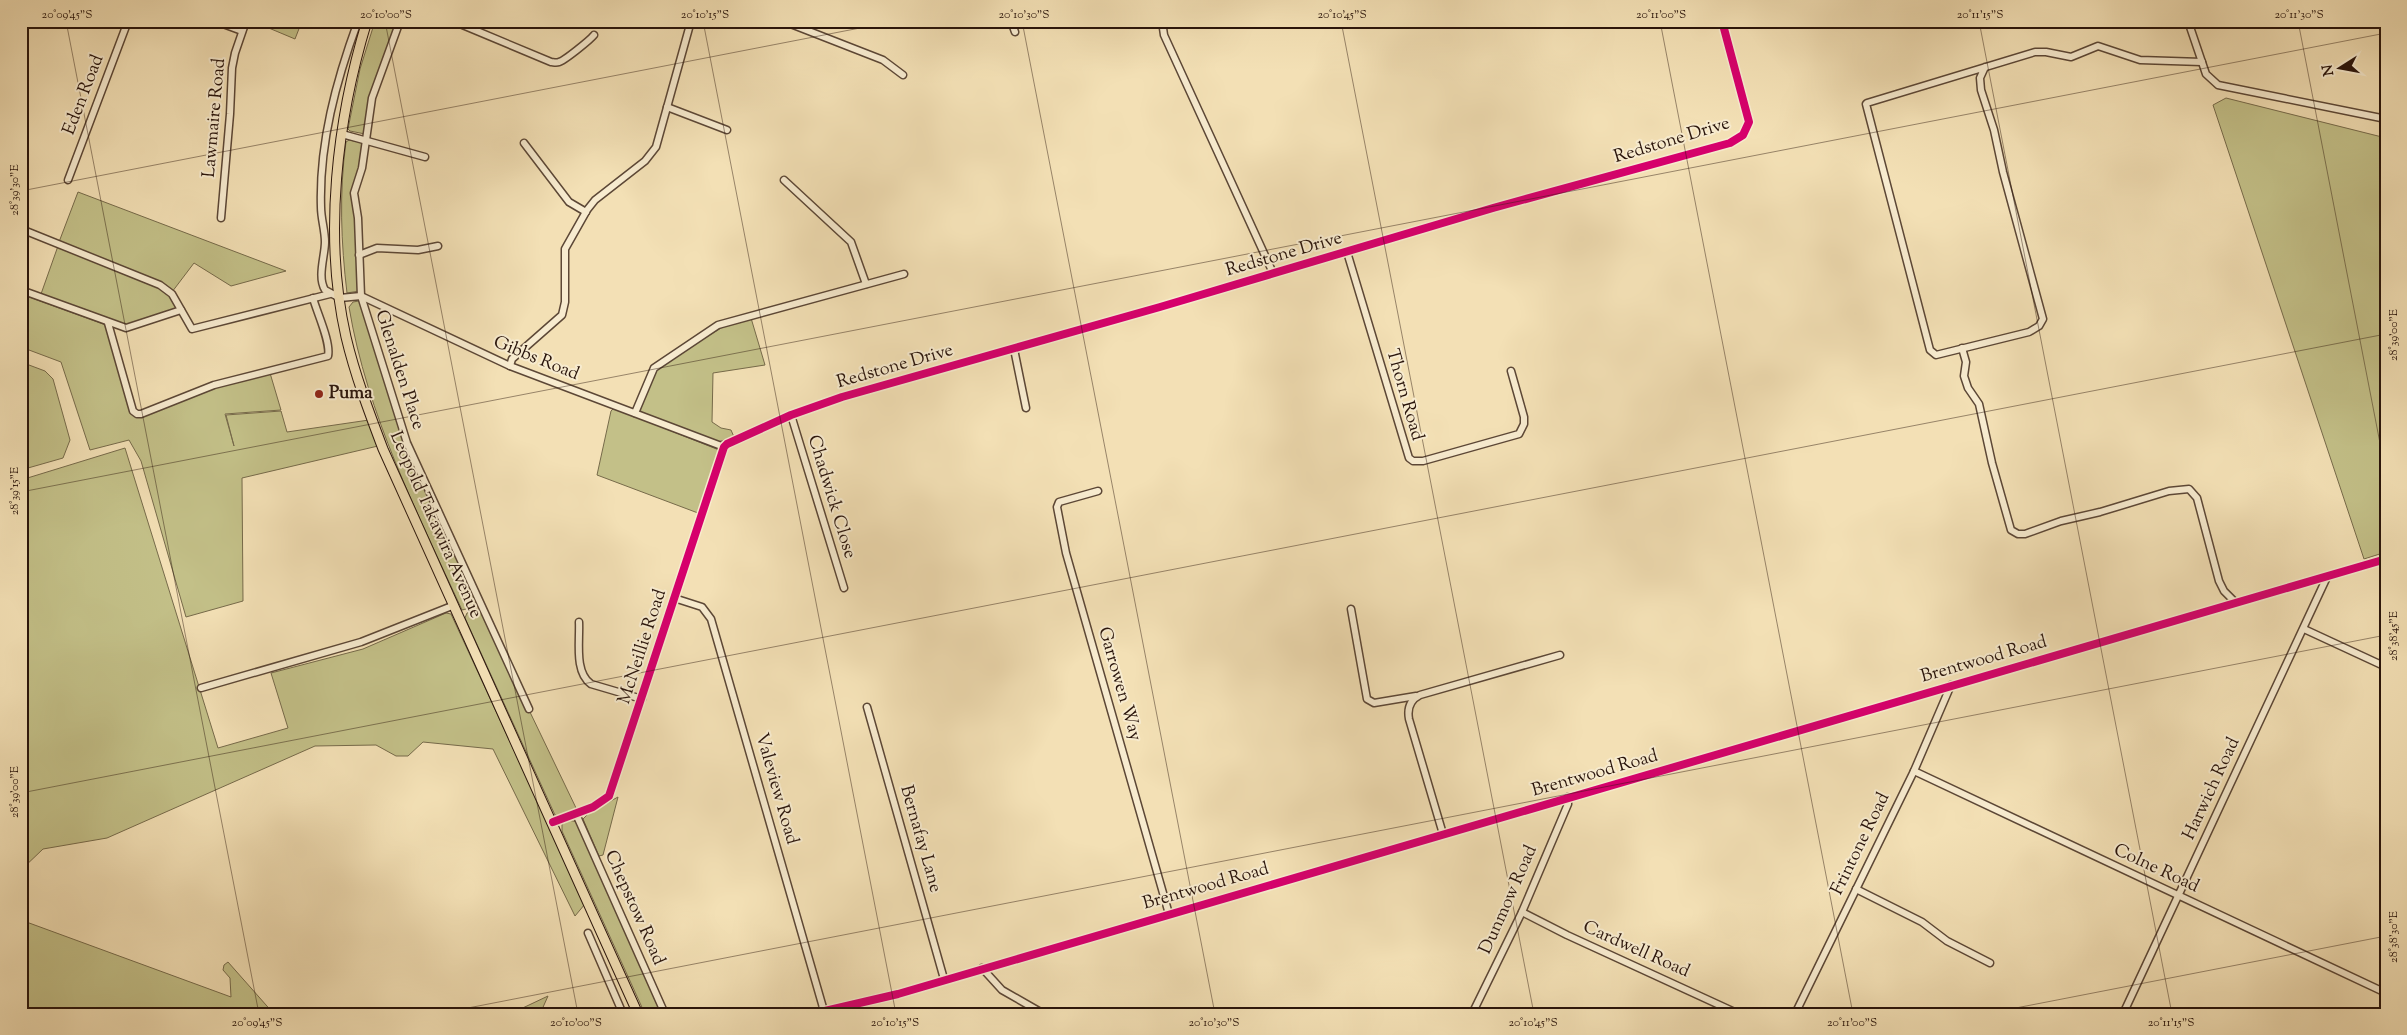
<svg xmlns="http://www.w3.org/2000/svg" width="2407" height="1035" font-family="'Sorts Mill Goudy',serif">
<style>
.green{fill:#c3c088;stroke:#766a4a}
.lines{fill:none;stroke-linecap:round;stroke-linejoin:round}
.minor-casing{stroke:#5c4736;stroke-width:9}
.highway-casing{stroke:#29140b;stroke-width:11}
.minor{stroke:#f7ebcf;stroke-width:6}
.highway{stroke:#f3e0b5;stroke-width:9}
.cycleway-casing{stroke:#f7ebcf;stroke-width:11}
.cycleway{stroke:#d6006c;stroke-width:8}
.ticks{fill:none;stroke:#29140b;stroke-width:1;stroke-opacity:0.45}
.poi-dot{fill:#8f2418;stroke:#f7ebcf;stroke-width:2}
.labels{text-anchor:middle;dominant-baseline:central;stroke-width:4;stroke-linejoin:round;paint-order:stroke}
.street-label{font-size:18px;fill:#29140b;stroke:#f7ebcf}
.poi-label{font-size:18px;font-weight:bold;fill:#29140b;stroke:#f7ebcf;text-anchor:start}
.neatline{fill:none;stroke:#29140b;stroke-width:2}
.ticks-label{font-size:12px;text-anchor:middle;fill:#29140b}
</style>
<rect width="100%" height="100%" fill="#f3e0b5"/>
<filter id="stains"><feTurbulence type="fractalNoise" baseFrequency=".004" numOctaves="4"/><feColorMatrix values="0 0 0 0 .2 0 0 0 0 .09 0 0 0 0 .02 0 0 0 .5 -.17"/></filter>
<radialGradient id="worn" r=".72"><stop offset=".6" stop-color="#630" stop-opacity="0"/><stop offset="1" stop-color="#630" stop-opacity=".3"/></radialGradient>
<g class="green">
<polygon points="252,21 302,21 295,39"/>
<polygon points="375,21 399,21 371,97 365,134 350,131 348,129 360,69"/>
<polygon points="2226,98 2386,138 2386,552 2364,559 2213,105"/>
<path d="M349 140 364 143 355 209 359 291 347 293C341 243 339 193 346 142Z"/>
<polygon points="78,192 286,271 231,286 194,263 172,292 59,242"/>
<polygon points="58,246 160,287 170,295 178,309 125,326 41,294"/>
<polygon points="21,294 106,325 136,417 215,387 270,373 281,410 225,414 234,446 226,415 281,411 287,432 369,420 378,446 242,478 243,601 186,617 141,461 129,440 90,450 61,362 21,347"/>
<path d="M359 301 406 444 477 601C474 606 468 609 462 610 417 512 367 415 349 307L353 302Z"/>
<polygon points="751,318 765,365 713,373 712,422 721,428 731,430 734,437 718,442 641,412 640,408 653,373 659,366 726,325"/>
<polygon points="21,362 45,371 53,379 70,440 63,458 21,470"/>
<polygon points="614,408 719,450 698,513 597,475 611,411"/>
<polygon points="125,448 218,748 288,728 271,673 363,649 446,613 451,614 585,904 575,916 493,749 423,742 408,756 396,756 376,745 315,746 107,838 43,849 21,870 21,480"/>
<polygon points="476,609 481,610 577,810 561,817 555,815 465,618 467,613"/>
<polygon points="618,797 603,855 599,856 583,819 589,813"/>
<polygon points="568,820 578,822 663,1014 645,1014 562,831 562,824"/>
<polygon points="21,920 231,997 230,978 223,970 224,965 228,962 274,1014 21,1014"/>
<polygon points="548,996 540,1014 510,1014"/>
</g>
<g class="lines">
<defs>
<g id="minor">
<polyline points="215,21 242,31"/>
<path d="M358 21C336 81 319 144 321 207 321 219 325 230 325 242 325 256 317 277 325 290L340 298 361 296 510 366 724 447"/>
<polyline points="400,21 372,98 362,168 354,193 358,218 361,296 407,443 529,709"/>
<path d="M453 21 551 62C553 62 556 63 559 62 564 61 590 40 594 35"/>
<polyline points="783,21 883,60 903,75"/>
<polyline points="1011,21 1015,32"/>
<polyline points="1162,21 1164,35 1273,273"/>
<polyline points="2188,21 2206,74 2218,85 2386,119"/>
<polyline points="1985,67 1980,78 1981,90 1994,130 2003,172 2043,319 2039,326 2029,332 1936,355 1930,350 1866,104 1867,103 2035,52 2046,52 2071,57 2098,46 2140,60 2202,62"/>
<polyline points="667,107 727,130"/>
<polyline points="342,134 425,157"/>
<polyline points="524,143 569,202 586,212"/>
<polyline points="68,180 128,21"/>
<polyline points="784,180 851,242 866,284"/>
<polyline points="221,218 230,114 232,68 235,53 246,21"/>
<polyline points="21,229 160,285 172,294 192,329 330,294"/>
<polyline points="1347,252 1409,458 1413,461 1423,461 1519,434 1524,424 1524,417 1511,371"/>
<polyline points="359,255 377,248 418,250 438,246"/>
<polyline points="21,290 126,328 181,310"/>
<path d="M108 323 133 411 137 414H141L214 385 328 356C331 342 317 313 313 298"/>
<polyline points="1962,348 1966,362 1964,376 1968,388 1979,404 1992,463 2011,530 2018,534 2025,534 2061,521 2100,512 2169,491 2189,489 2197,498 2219,581 2224,591 2235,602"/>
<polyline points="1014,349 1026,408"/>
<polyline points="510,366 512,359 562,315 565,302 565,249 587,210 595,200 645,161 656,147 691,21"/>
<polyline points="635,413 654,368 718,325 904,274"/>
<polyline points="791,415 844,588"/>
<polyline points="1098,491 1059,502 1057,507 1066,553 1169,914"/>
<polyline points="674,598 702,607 711,619 824,1011"/>
<polyline points="1351,609 1367,699 1374,703 1416,696"/>
<path d="M579 622C580 641 574 672 591 684L642 699"/>
<polyline points="2304,629 2386,667"/>
<polyline points="201,688 361,642 452,606"/>
<polyline points="867,707 944,979"/>
<polyline points="1914,771 2386,993"/>
<polyline points="576,814 665,1014"/>
<polyline points="553,822 593,807 609,796 724,447 727,444 791,415 842,397 1160,307 1493,208 1730,143 1743,135 1749,122 1722,21"/>
<path d="M1443 834 1409 719C1407 708 1410 700 1420 695L1560 655"/>
<polyline points="1856,889 1922,922 1947,941 1990,963"/>
<polyline points="1522,912 1567,935 1739,1014"/>
<polyline points="588,933 623,1014"/>
<polyline points="982,968 1002,990 1044,1014"/>
<polyline points="812,1014 898,994 2386,559"/>
<polyline points="1472,1014 1522,912 1568,804 1568,797"/>
<polyline points="1795,1014 1914,771 1951,685"/>
<polyline points="2123,1014 2327,577"/>
</g>
<path id="highway" d="M367 21C337 119 323 236 346 337 355 375 369 412 383 449L638 1014"/>
</defs>
<use href="#minor" class="minor-casing"/>
<use href="#highway" class="highway-casing"/>
<use href="#minor" class="minor"/>
<use href="#highway" class="highway"/>
<defs>
<g id="cycleway">
<polyline points="553,822 593,807 609,796 724,447 727,444 791,415 842,397 1160,307 1493,208 1730,143 1743,135 1749,122 1722,21"/>
<polyline points="812,1014 898,994 2386,559"/>
</g>
</defs>
<use href="#cycleway" class="cycleway-casing"/>
<use href="#cycleway" class="cycleway"/>
</g>
<path class="ticks" d="M66 21 259 1014M385 21 578 1014M703 21 896 1014M1022 21 1215 1014M1341 21 1534 1014M1660 21 1853 1014M1979 21 2172 1014M2298 21 2386 474M21 191 896 21M21 492 2386 33M21 793 2386 334M437 1014 2386 635M1985 1014 2386 936"/>
<circle class="poi-dot" cx="319" cy="394" r="5"/>
<g class="labels">
<g class="street-label">
<text transform="translate(84 95) rotate(-69)">Eden Road</text>
<text transform="translate(215 118) rotate(-85)">Lawmaire Road</text>
<text transform="translate(1672 141) rotate(-17)">Redstone Drive</text>
<text transform="translate(1284 255) rotate(-16)">Redstone Drive</text>
<text transform="translate(536 359) rotate(22)">Gibbs Road</text>
<text transform="translate(895 367) rotate(-16)">Redstone Drive</text>
<text transform="translate(399 370) rotate(72)">Glenalden Place</text>
<text transform="translate(1404 395) rotate(74)">Thorn Road</text>
<text transform="translate(831 497) rotate(73)">Chadwick Close</text>
<text transform="translate(435 525) rotate(66)">Leopold Takawira Avenue</text>
<text transform="translate(643 647) rotate(-72)">McNeillie Road</text>
<text transform="translate(1984 660) rotate(-16)">Brentwood Road</text>
<text transform="translate(1119 684) rotate(74)">Garrowen Way</text>
<text transform="translate(1595 774) rotate(-16)">Brentwood Road</text>
<text transform="translate(776 789) rotate(74)">Valeview Road</text>
<text transform="translate(2212 789) rotate(-65)">Harwich Road</text>
<text transform="translate(920 839) rotate(74)">Bernafay Lane</text>
<text transform="translate(1861 844) rotate(-64)">Frintone Road</text>
<text transform="translate(2156 869) rotate(25)">Colne Road</text>
<text transform="translate(1206 887) rotate(-16)">Brentwood Road</text>
<text transform="translate(1509 900) rotate(-66)">Dunmow Road</text>
<text transform="translate(634 908) rotate(66)">Chepstow Road</text>
<text transform="translate(1636 950) rotate(24)">Cardwell Road</text>
</g>
<g class="poi-label">
<text x="329" y="394">Puma</text>
</g>
</g>
<rect width="2407" height="1035" fill="none" stroke="#f3e0b5" stroke-width="55"/>
<g transform="translate(2340 68) rotate(259)" stroke="#f7ebcf" stroke-width="4" paint-order="stroke">
<path d="M0-4L9 19L0 12L-9 19Z" fill="#29140b"/>
<text y="-8" font-size="14" font-weight="bold" text-anchor="middle" fill="#29140b">N</text>
</g>
<rect x="28" y="28" width="2352" height="980" class="neatline"/>
<g class="ticks-label">
<text x="67" y="18">20°09'45"S</text>
<text x="386" y="18">20°10'00"S</text>
<text x="705" y="18">20°10'15"S</text>
<text x="1024" y="18">20°10'30"S</text>
<text x="1342" y="18">20°10'45"S</text>
<text x="1661" y="18">20°11'00"S</text>
<text x="1980" y="18">20°11'15"S</text>
<text x="2299" y="18">20°11'30"S</text>
<text transform="translate(14 190) rotate(-90)" y="4">28°39'30"E</text>
<text transform="translate(2393 335) rotate(-90)" y="4">28°39'00"E</text>
<text transform="translate(14 491) rotate(-90)" y="4">28°39'15"E</text>
<text transform="translate(2393 636) rotate(-90)" y="4">28°38'45"E</text>
<text transform="translate(14 792) rotate(-90)" y="4">28°39'00"E</text>
<text transform="translate(2393 937) rotate(-90)" y="4">28°38'30"E</text>
<text x="257" y="1026">20°09'45"S</text>
<text x="576" y="1026">20°10'00"S</text>
<text x="895" y="1026">20°10'15"S</text>
<text x="1214" y="1026">20°10'30"S</text>
<text x="1533" y="1026">20°10'45"S</text>
<text x="1852" y="1026">20°11'00"S</text>
<text x="2171" y="1026">20°11'15"S</text>
</g>
<rect width="100%" height="100%" filter="url(#stains)"/>
<rect width="100%" height="100%" fill="url(#worn)"/>
</svg>
